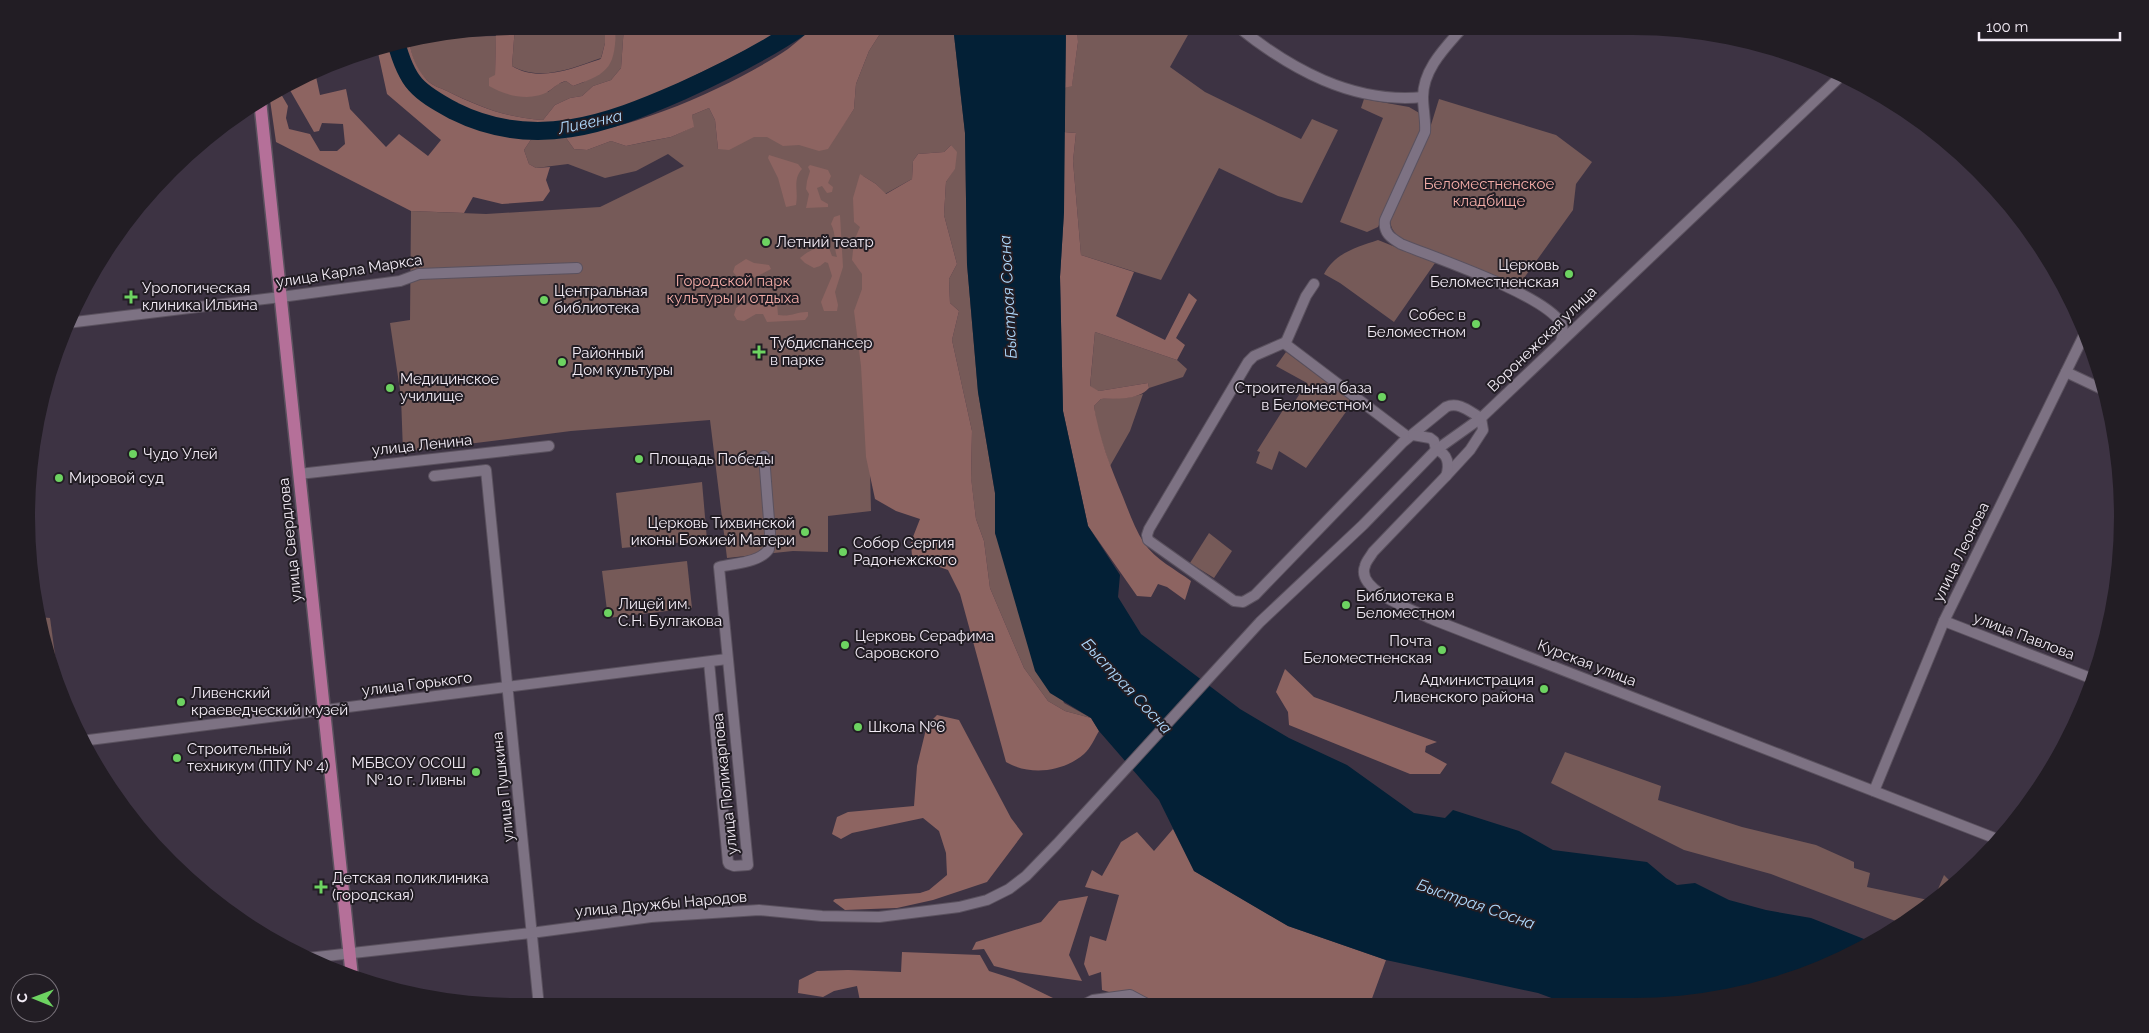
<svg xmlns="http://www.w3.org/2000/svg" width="2149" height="1033" font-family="Raleway,sans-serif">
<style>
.green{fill:#765a58}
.forest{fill:#8d6461}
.water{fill:#032036}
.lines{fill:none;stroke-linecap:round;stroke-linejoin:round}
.river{stroke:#032036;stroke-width:18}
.minor-casing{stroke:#5a515e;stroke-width:12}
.major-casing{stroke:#5a515e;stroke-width:15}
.minor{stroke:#7d7283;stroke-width:10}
.major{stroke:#b57099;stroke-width:12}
.poi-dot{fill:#6dd361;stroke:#221d24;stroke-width:2}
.labels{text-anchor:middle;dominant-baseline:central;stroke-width:4;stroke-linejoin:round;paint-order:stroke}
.park-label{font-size:15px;fill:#f4ada8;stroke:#221d24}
.poi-label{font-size:15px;fill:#f3ecf6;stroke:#221d24;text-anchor:start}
.street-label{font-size:15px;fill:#f3ecf6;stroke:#221d24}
.water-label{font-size:16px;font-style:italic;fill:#aed8fc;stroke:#221d24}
</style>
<rect width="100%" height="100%" fill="#3d3343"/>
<g class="green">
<path d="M515 26H605V43L601 58C573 68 540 82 512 66Z"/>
<path d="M616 26H624L621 68 611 80 593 86 582 96 570 98 555 105 543 120C507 118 480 107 447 91 441 88 432 86 427 80 415 68 411 55 409 39L444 33 445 37 496 36 495 75 548 92 558 84 566 81 573 86 584 82 615 38Z"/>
<polygon points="885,26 953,26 965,133 967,264 978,392 995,493 995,533 1064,703 1091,718 1065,711 1048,701 1024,668 990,588 984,541 976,519 971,478 972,431 952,340 959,311 950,303 949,279 957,264 944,215 946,182 955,168 951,145 944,152 918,154 913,161 912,179 885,194 876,184 863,176 871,511 828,516 828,552 793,551 727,558 710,420 571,431 403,452 401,397 390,323 410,320 411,211 486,214 600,207 684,166 668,154 636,171 605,178 568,164 536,168 529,164 524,150 532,138 564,135 574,149 587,150 611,141 626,146 671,137 693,127 692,115 709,108 715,120 718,149 758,129 830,144 854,109 856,84 869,51"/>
<polygon points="1077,26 1193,26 1170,67 1205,92 1301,139 1312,119 1338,130 1302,203 1278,196 1219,168 1161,280 1081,255 1073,161 1076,133 1065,132 1065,88 1072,85 1078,42"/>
<polygon points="1364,99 1409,107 1421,114 1423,126 1378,227 1367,232 1340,222 1383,118 1361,108"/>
<path d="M1439 99 1556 135 1592 162 1576 184 1573 210 1519 285 1405 241C1395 234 1390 230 1390 217L1426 141Z"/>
<path d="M1378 240 1435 263 1394 322 1340 283 1324 274C1335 253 1357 247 1378 240Z"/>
<polygon points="1095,332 1177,360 1187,369 1183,377 1149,388 1148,383 1099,391 1090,387"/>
<polygon points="1286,352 1353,402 1306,468 1279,451 1272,470 1256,463 1260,452 1257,451 1288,402 1293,404 1307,383 1276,366"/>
<polygon points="1143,394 1130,431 1110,466 1097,427 1094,406 1101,399 1131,397"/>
<polygon points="702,482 707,540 622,548 616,493"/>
<polygon points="1209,533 1232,551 1214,578 1190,563"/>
<polygon points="687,561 692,608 608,618 602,571"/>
<polygon points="39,617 50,618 58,677 55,681"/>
<polygon points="1565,752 1661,786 1658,800 1742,827 1816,845 1854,862 1854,868 1870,873 1867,887 1933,901 1944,875 1953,884 1931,905 1901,923 1771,874 1684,850 1551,783"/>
</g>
<g class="forest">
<path d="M515 26 512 66C539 83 573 68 601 59L605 43V26H616C615 66 611 73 573 86L566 81C558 83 555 87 549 91 531 102 506 96 489 86V78L495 75 496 28Z"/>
<path d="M624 26H788C761 43 733 57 704 71 655 95 595 124 539 126 515 128 476 117 455 105 423 88 410 78 403 40L409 39C411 55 416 68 427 80 432 86 441 88 447 91 479 107 507 118 543 120L555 105 570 98 582 96 593 86 611 80 621 68Z"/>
<path d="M814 26H885L869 51 856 84 854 109 828 149 819 151 799 145 783 146 767 137H754L729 150 718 149 715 120 709 108 692 115 694 127 671 137 650 141 626 146 611 141 587 150 574 149 564 135C630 132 733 86 788 49 797 42 806 34 814 26Z"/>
<polygon points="1066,26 1077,26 1078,42 1072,86 1065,88"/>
<path d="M391 44C394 57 397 76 406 87 410 91 417 95 422 98 454 122 493 135 532 138L524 150 529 164 536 168 550 167 546 180 550 191 543 201 502 204 473 197 464 213 411 211 276 142 269 93 278 89 288 106 286 118 289 129 310 134 320 151H337L345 144 343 124 322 123 319 131 314 132 287 85 315 72 320 95 346 89 350 109 386 147 399 134 428 156 441 140 387 94 377 48Z"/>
<path d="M1064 132 1076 133 1073 161 1081 255 1134 272 1116 316 1165 340 1189 293 1197 300 1176 338 1185 345 1177 360 1095 332 1090 386 1099 391 1148 383 1149 388C1137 401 1117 398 1101 399L1094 406C1099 438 1111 468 1123 497 1129 512 1135 529 1144 543 1155 559 1176 570 1191 581L1185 600 1167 587 1158 584 1151 597 1137 596 1088 526 1063 411 1060 277 1064 212Z"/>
<path d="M951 145 957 152 955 169 946 182 944 215 957 264 949 279 950 303 959 311 952 340 972 431 971 477 976 519 984 541 990 588 1024 668 1048 701 1065 711 1091 718 1099 731C1095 738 1090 749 1084 754 1063 772 1030 776 1006 762L960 594 948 570 912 557 911 542 920 519 896 511 875 499 866 457 861 366 854 311 862 289V274L852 260 854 241 860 227 854 222 853 198 860 174 876 184 886 194 912 179 913 161 918 154 944 152Z"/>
<path d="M769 155 798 164 802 169C792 180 799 191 796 205L786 207 778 178 768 158Z"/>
<polygon points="810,165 828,170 831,176 828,183 833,187 832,192 827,193 822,186 817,188 821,200 828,204 828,207 806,208 809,194 806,189 807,181 810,171 808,167"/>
<path d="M840 215 843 267 835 292 838 305 837 311H824L821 302 832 276 828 263 825 262 820 266 814 268 805 263 800 258C808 251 819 245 829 248L832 256 837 257C833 245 837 235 831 224L834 217Z"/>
<polygon points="746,259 754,263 769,265 771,269 746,282 739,279 733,272 735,266"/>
<path d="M743 303H777L778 315C791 317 799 311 808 312V316L805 320 767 322 763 314H756L744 321 737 320 734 315 736 308Z"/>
<polygon points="1285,669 1314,697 1437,742 1426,746 1425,752 1447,764 1440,774 1410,774 1289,725 1288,712 1276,692"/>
<polygon points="937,715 959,720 1011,818 1023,834 987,882 933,900 897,908 845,910 833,901 835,899 920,893 929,890 947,875 946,853 939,831 923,818 852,833 841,839 832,834 837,817 848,812 914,806 917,766 927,725"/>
<polygon points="1173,829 1194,871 1288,926 1386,960 1370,1004 1151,1004 1102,990 1101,972 1089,976 1084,964 1090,936 1106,941 1119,895 1085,887 1092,870 1102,876 1121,842 1137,832 1154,851"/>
<polygon points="1088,896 1069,955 1082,981 1018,972 994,966 984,949 972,950 976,942 1041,922 1059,901"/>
<polygon points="902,952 980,955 989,971 1014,979 1053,998 1056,1005 861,1006 857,986 834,991 823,997 798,993 799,980 817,971 848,970 901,972"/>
</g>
<polygon class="water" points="953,26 1066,26 1064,212 1060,277 1063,411 1088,526 1120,575 1118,597 1141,634 1240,709 1289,738 1347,765 1414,813 1445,818 1453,810 1519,831 1553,850 1647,862 1666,878 1677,885 1695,883 1729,900 1766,910 1811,918 1869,941 1820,969 1697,1003 1565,1003 1538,993 1386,960 1288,926 1194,871 1159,800 1099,731 1091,718 1050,693 1035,671 995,533 995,493 978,392 967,264 965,133"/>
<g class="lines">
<path class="river" d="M396 42C407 83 417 91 454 111 534 151 607 124 682 91 724 72 764 52 802 26"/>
<defs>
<g id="minor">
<path d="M1237 26C1290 69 1353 104 1423 97"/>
<path d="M1464 26C1447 46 1423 68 1423 97 1423 109 1426 120 1425 132L1385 220C1383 233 1391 238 1401 244 1435 258 1543 294 1561 323 1564 329 1563 335 1561 341"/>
<path d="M1314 284 1306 296 1286 342 1254 356 1248 362 1149 529 1147 535 1148 540 1234 601 1243 602 1255 595 1403 442 1446 407C1459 401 1470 412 1481 418"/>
<polyline points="67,323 281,297 400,281 419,274 577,268"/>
<polyline points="1284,343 1408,437"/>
<polyline points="2066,372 2104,390"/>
<path d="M1481 418 1483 430 1470 450 1446 476 1373 552C1371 556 1366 561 1365 566 1355 591 1416 611 1434 620L1997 839"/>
<path d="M1413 435 1430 438 1434 441 1436 450C1448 453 1450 465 1446 476"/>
<polyline points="299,474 549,446"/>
<polyline points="434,476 486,470 539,1007"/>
<polyline points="1944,621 2093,679"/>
<path d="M709 662 728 862 729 864 734 866 748 865 719 567C735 563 759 563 769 549L770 533 764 456"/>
<polyline points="81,741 727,659"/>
<polyline points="1874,791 1944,621 2086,331"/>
<polyline points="308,958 531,933 651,917 759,910 822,916 879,917 959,907 987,900 1009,889 1026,876 1057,844 1260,622 1363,525 1436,450 1481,418 1842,75"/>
<polyline points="1083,1005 1093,1000 1130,995 1147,1004"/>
</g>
<polyline id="major" points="260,100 352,977"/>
</defs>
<use href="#minor" class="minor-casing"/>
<use href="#major" class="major-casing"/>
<use href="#minor" class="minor"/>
<use href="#major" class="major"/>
</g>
<g class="poi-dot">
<circle cx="766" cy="242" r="5"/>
<circle cx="1569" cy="274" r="5"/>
<path d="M128.5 289.5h5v5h5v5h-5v5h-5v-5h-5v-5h5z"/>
<circle cx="544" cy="300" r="5"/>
<circle cx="1476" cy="324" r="5"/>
<path d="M756.5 344.5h5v5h5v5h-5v5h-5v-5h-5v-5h5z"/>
<circle cx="562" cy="362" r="5"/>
<circle cx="390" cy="388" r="5"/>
<circle cx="1382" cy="397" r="5"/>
<circle cx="133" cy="454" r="5"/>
<circle cx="639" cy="459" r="5"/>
<circle cx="59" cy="478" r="5"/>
<circle cx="805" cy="532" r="5"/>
<circle cx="843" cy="552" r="5"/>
<circle cx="1346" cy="605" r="5"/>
<circle cx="608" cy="613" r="5"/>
<circle cx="845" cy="645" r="5"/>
<circle cx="1442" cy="650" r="5"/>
<circle cx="1544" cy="689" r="5"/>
<circle cx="181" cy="702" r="5"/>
<circle cx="858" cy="727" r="5"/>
<circle cx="177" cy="758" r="5"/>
<circle cx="476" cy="772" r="5"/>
<path d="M318.5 879.5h5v5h5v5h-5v5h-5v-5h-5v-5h5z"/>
</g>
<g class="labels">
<g class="park-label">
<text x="1489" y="184">Беломестненское<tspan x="1489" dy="17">кладбище</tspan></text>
<text x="733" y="281">Городской парк<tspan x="733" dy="17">культуры и отдыха</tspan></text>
</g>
<g class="poi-label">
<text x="776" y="242">Летний театр</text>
<text x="1559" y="265" text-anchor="end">Церковь<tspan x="1559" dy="17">Беломестненская</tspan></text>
<text x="142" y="288">Урологическая<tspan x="142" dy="17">клиника Ильина</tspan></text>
<text x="554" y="291">Центральная<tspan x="554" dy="17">библиотека</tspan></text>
<text x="1466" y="315" text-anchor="end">Собес в<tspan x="1466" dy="17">Беломестном</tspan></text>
<text x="770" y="343">Тубдиспансер<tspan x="770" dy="17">в парке</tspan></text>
<text x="572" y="353">Районный<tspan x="572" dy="17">Дом культуры</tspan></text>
<text x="400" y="379">Медицинское<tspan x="400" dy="17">училище</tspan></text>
<text x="1372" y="388" text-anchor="end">Строительная база<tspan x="1372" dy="17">в Беломестном</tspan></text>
<text x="143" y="454">Чудо Улей</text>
<text x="649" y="459">Площадь Победы</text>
<text x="69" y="478">Мировой суд</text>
<text x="795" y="523" text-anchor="end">Церковь Тихвинской<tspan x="795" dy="17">иконы Божией Матери</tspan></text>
<text x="853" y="543">Собор Сергия<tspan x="853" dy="17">Радонежского</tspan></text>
<text x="1356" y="596">Библиотека в<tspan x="1356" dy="17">Беломестном</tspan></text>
<text x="618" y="604">Лицей им.<tspan x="618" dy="17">С.Н. Булгакова</tspan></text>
<text x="855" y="636">Церковь Серафима<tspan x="855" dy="17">Саровского</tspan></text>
<text x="1432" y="641" text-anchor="end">Почта<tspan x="1432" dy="17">Беломестненская</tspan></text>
<text x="1534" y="680" text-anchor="end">Администрация<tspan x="1534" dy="17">Ливенского района</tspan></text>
<text x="191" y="693">Ливенский<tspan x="191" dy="17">краеведческий музей</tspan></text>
<text x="868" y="727">Школа №6</text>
<text x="187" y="749">Строительный<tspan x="187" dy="17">техникум (ПТУ № 4)</tspan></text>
<text x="466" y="763" text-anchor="end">МБВСОУ ОСОШ<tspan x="466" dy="17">№ 10 г. Ливны</tspan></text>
<text x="332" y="878">Детская поликлиника<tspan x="332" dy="17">(городская)</tspan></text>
</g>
<g class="street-label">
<text transform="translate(349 271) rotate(-9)">улица Карла Маркса</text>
<text transform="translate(1542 339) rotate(-44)">Воронежская улица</text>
<text transform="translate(422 445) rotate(-6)">улица Ленина</text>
<text transform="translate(290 540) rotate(-96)">улица Свердлова</text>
<text transform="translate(1961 552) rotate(-64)">улица Леонова</text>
<text transform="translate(2024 636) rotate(21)">улица Павлова</text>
<text transform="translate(1587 663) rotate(21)">Курская улица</text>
<text transform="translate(417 684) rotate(-7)">улица Горького</text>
<text transform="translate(725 784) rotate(-96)">улица Поликарпова</text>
<text transform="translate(503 787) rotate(-96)">улица Пушкина</text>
<text transform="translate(661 904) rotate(-5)">улица Дружбы Народов</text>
</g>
<g class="water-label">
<text transform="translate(590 122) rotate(-12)">Ливенка</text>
<text transform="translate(1008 297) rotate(-93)">Быстрая Сосна</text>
<text transform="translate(1127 686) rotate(47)">Быстрая Сосна</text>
<text transform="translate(1476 904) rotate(19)">Быстрая Сосна</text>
</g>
</g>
<path d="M0 0H2149V1033H0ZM516 35H1633A481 481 0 0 1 2114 516V517A481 481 0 0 1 1633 998H516A481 481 0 0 1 35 517V516A481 481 0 0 1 516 35Z" fill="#221d24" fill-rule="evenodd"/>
<g transform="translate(35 998) rotate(271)"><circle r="24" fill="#221d24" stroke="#767078"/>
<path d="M0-4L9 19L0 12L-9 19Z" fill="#6dd361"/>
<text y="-8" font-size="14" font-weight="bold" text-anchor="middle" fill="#f3ecf6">С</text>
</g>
<path d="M1979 32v8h141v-8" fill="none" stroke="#f3ecf6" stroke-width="2.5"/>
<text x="1986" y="32" font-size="15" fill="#f3ecf6" stroke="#221d24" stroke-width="4" paint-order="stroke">100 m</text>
</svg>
